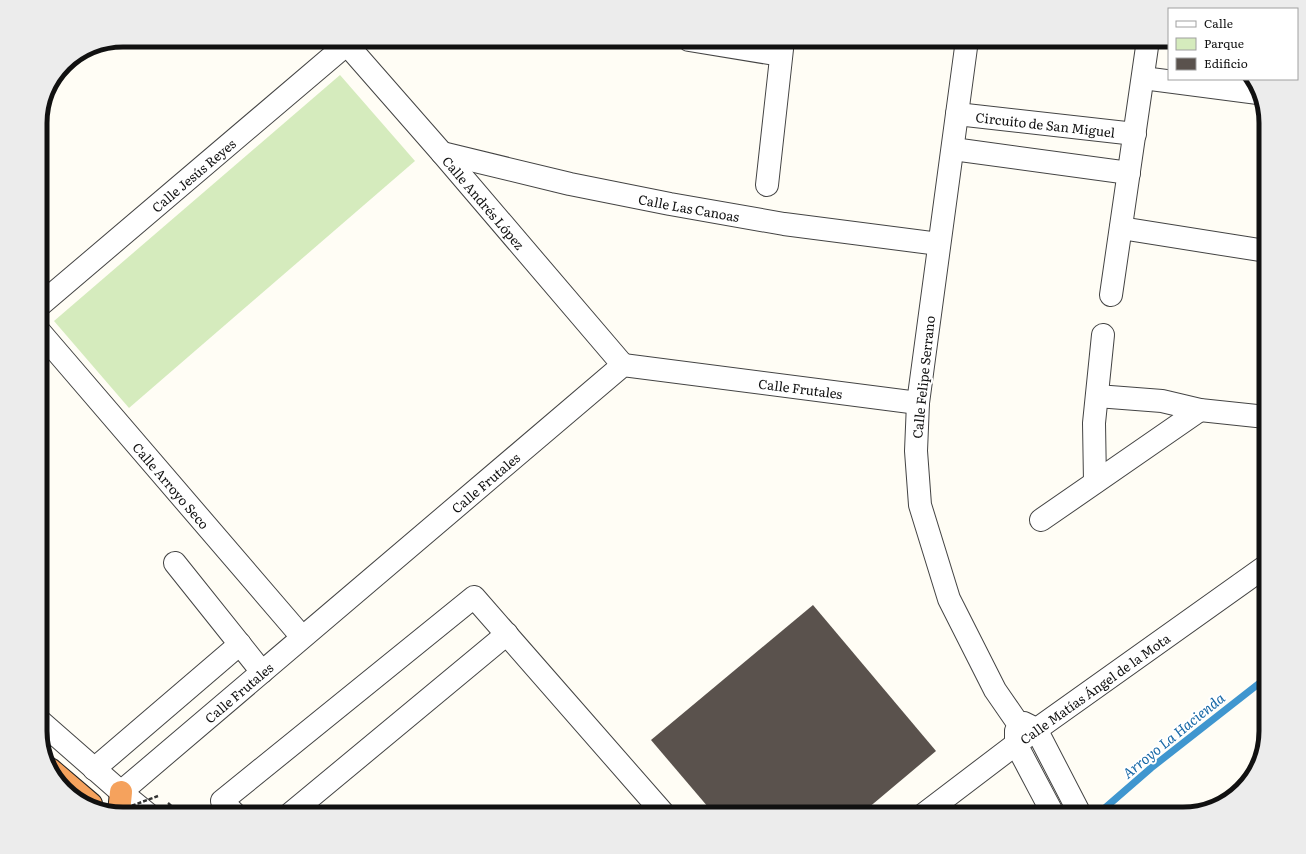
<svg xmlns="http://www.w3.org/2000/svg" width="1306" height="854" font-family="Literata,serif">
<style>
.green{fill:#d5ebbd}
.lines{fill:none;stroke-linecap:round;stroke-linejoin:round}
.stream{stroke:#3f96cf;stroke-width:7}
.building{fill:#5a524d}
.minor-casing{stroke:#444;stroke-width:24}
.highway-casing{stroke:#222;stroke-width:24}
.path{stroke:#333;stroke-width:2.5;stroke-dasharray:4 2;stroke-linecap:butt}
.minor{stroke:#fff;stroke-width:22}
.highway{stroke:#f5a25d;stroke-width:22}
.path-bridge{stroke:#333;stroke-width:2.5;stroke-dasharray:4 2;stroke-linecap:butt}
.labels{text-anchor:middle;dominant-baseline:central;stroke-width:4;stroke-linejoin:round;paint-order:stroke}
.street-label{font-size:13px;fill:#111;stroke:#fff}
.water-label{font-size:14px;font-style:italic;fill:#1768a6;stroke:#fff}
.rim{fill:none;stroke:#111;stroke-width:5}
</style>
<rect width="100%" height="100%" fill="#fffdf5"/>
<polygon class="green" points="340,75 415,161 129,408 54,321"/>
<g class="lines">
<polyline class="stream" points="1098,814 1151,768 1266,678"/>
</g>
<polygon class="building" points="813,605 936,751 861,814 714,814 651,740"/>
<g class="lines">
<defs>
<g id="minor">
<path id="s1" d="M343 40 442 153 623 365"/>
<polyline points="689,40 781,55"/>
<polyline points="967,40 918,403 916,451 920,505 949,599 995,690 1015,719"/>
<polyline points="1143,78 1258,93"/>
<path id="s2" d="M957 114 1135 134"/>
<polyline points="953,149 1129,173"/>
<path id="s3" d="M442 153 570 184 670 204 784 224 939 244"/>
<polyline points="767,185 783,40"/>
<polyline points="1121,228 1266,251"/>
<polyline points="1111,295 1148,40"/>
<path id="s4" d="M40 305 347 44"/>
<path id="s5" d="M40 332 302 637"/>
<polyline points="1097,396 1162,401 1200,410 1266,417"/>
<polyline points="1095,482 1094,423 1103,335"/>
<polyline points="1041,520 1200,410"/>
<polyline points="175,563 262,672"/>
<polyline points="40,721 121,792 148,814"/>
<polyline points="1024,723 1036,729 1080,814"/>
<polyline points="1016,731 1016,744 1053,814"/>
<polyline points="94,769 240,644"/>
<path id="s6" d="M121 792 623 365 918 403"/>
<polyline points="235,814 222,801 474,597 664,814"/>
<polyline points="290,814 507,634"/>
<path id="s7" d="M924 814 1016 744 1266 566"/>
</g>
<g id="highway">
<polyline points="50,769 91,804"/>
<polyline points="119,813 121,792"/>
</g>
</defs>
<use href="#minor" class="minor-casing"/>
<use href="#highway" class="highway-casing"/>
<polyline class="path" points="168,803 181,814"/>
<use href="#minor" class="minor"/>
<use href="#highway" class="highway"/>
<polyline class="path-bridge" points="115,812 158,796"/>
</g>
<g class="labels">
<g class="street-label">
<text stroke="none"><textPath href="#s2" startOffset="89">Circuito de San Miguel</textPath></text>
<text stroke="none"><textPath href="#s4" startOffset="201">Calle Jesús Reyes</textPath></text>
<text stroke="none"><textPath href="#s1" startOffset="215">Calle Andrés López</textPath></text>
<text stroke="none"><textPath href="#s3" startOffset="253">Calle Las Canoas</textPath></text>
<text transform="translate(923 377) rotate(-84)">Calle Felipe Serrano</text>
<text stroke="none"><textPath href="#s6" startOffset="838">Calle Frutales</textPath></text>
<text stroke="none"><textPath href="#s6" startOffset="478">Calle Frutales</textPath></text>
<text stroke="none"><textPath href="#s5" startOffset="202">Calle Arroyo Seco</textPath></text>
<text stroke="none"><textPath href="#s7" startOffset="212">Calle Matías Ángel de la Mota</textPath></text>
<text stroke="none"><textPath href="#s6" startOffset="154">Calle Frutales</textPath></text>
</g>
<g class="water-label">
<text transform="translate(1173 735) rotate(-39)">Arroyo La Hacienda</text>
</g>
</g>
<path d="M0 0H1306V854H0ZM123 47H1183A76 76 0 0 1 1259 123V731A76 76 0 0 1 1183 807H123A76 76 0 0 1 47 731V123A76 76 0 0 1 123 47Z" fill="#ececec" fill-rule="evenodd"/>
<path class="rim" d="M123 47H1183A76 76 0 0 1 1259 123V731A76 76 0 0 1 1183 807H123A76 76 0 0 1 47 731V123A76 76 0 0 1 123 47Z"/>
<rect x="1168" y="8" width="130" height="72" fill="#ffffff" stroke="#a0a0a0"/>
<rect x="1176" y="21" width="20" height="6" fill="#ffffff" stroke="#a0a0a0"/>
<text x="1204" y="28" font-size="12" fill="#111111">Calle</text>
<rect x="1176" y="38" width="20" height="12" fill="#d5ebbd" stroke="#a0a0a0"/>
<text x="1204" y="48" font-size="12" fill="#111111">Parque</text>
<rect x="1176" y="58" width="20" height="12" fill="#5a524d" stroke="#a0a0a0"/>
<text x="1204" y="68" font-size="12" fill="#111111">Edificio</text>
</svg>
